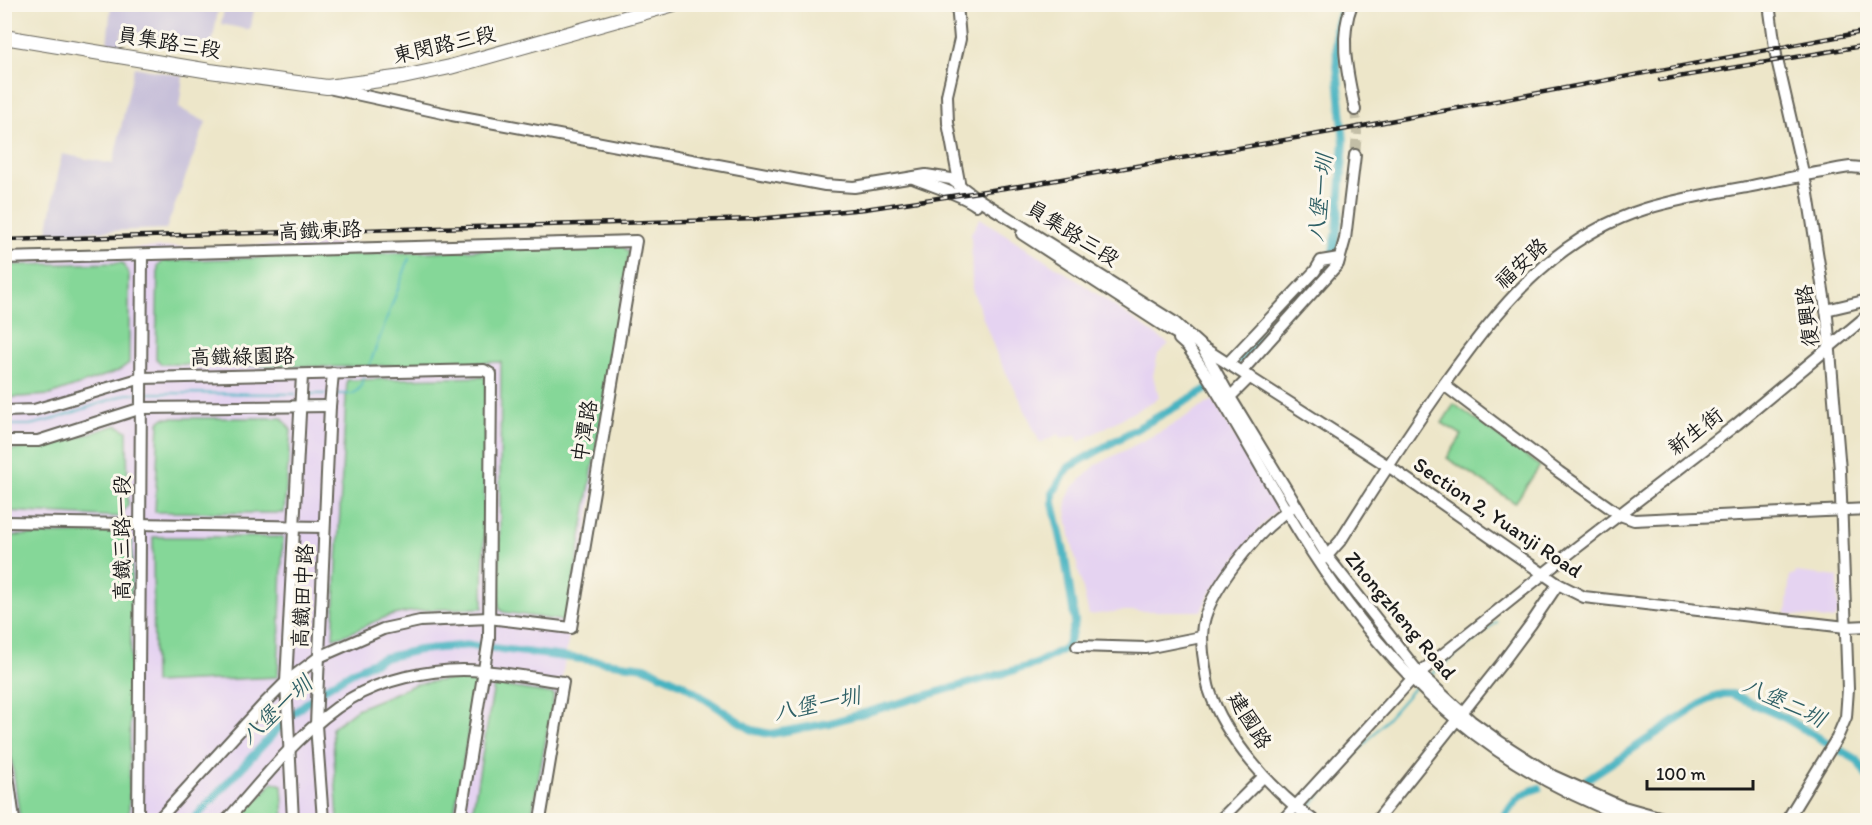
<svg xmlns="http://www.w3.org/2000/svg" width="1872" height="825" font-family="Itim,'LXGW WenKai TC',sans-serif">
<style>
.built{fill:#e5d3f1}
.industrial{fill:#c7c0d9}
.green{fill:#85d798;stroke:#507a5a;stroke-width:1.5}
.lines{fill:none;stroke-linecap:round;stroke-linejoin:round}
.stream{stroke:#46b3c1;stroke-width:2}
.canal{stroke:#46b3c1;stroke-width:8}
.minor-tunnel{stroke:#c3bea6;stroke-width:10;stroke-dasharray:10 5;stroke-linecap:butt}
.minor-casing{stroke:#656359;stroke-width:14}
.major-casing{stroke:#656359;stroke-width:16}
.minor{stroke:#fff;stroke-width:10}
.major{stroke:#fff;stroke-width:14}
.rail-casing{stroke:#1c1c1c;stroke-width:4.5}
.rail{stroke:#fbf7ec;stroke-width:2;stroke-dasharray:7;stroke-linecap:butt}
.labels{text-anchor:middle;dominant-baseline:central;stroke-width:6;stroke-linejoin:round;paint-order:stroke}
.street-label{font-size:21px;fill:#1c1c1c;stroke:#fbf7ec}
.water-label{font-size:22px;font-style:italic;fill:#2f6066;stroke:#fbf7ec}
</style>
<rect width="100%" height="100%" fill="#fbf7ec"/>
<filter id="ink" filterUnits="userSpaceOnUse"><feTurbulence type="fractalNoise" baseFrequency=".0167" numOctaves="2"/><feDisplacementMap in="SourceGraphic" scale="12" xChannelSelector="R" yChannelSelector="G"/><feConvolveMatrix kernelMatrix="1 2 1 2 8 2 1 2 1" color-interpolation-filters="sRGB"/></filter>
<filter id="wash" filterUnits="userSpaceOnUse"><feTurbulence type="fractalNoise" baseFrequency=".008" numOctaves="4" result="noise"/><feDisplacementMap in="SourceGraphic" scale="24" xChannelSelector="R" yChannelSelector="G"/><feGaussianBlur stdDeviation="1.35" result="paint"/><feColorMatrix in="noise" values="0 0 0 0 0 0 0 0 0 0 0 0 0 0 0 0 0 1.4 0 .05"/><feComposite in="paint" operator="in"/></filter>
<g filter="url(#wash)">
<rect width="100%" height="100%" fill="#ede6c9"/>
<g class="built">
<polygon points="980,218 1081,283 1169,344 1158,354 1153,376 1159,398 1079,442 1076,435 1061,439 1059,434 1040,443 1018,395 997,355 972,289 971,233"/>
<polygon points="636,237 538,820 5,820 4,251"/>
<polygon points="1213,400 1278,508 1250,539 1209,595 1201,611 1121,611 1089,615 1070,535 1066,510 1068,496 1072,488 1096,465 1164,430"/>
<polygon points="1796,572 1838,577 1838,614 1833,620 1786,614 1790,575 1795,575"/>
</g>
<g class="industrial">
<polygon points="111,5 219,5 212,44 122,31 120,47 107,45"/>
<polygon points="225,5 255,5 250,30 221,24"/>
<polygon points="134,67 183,76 179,108 206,122 166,229 47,233 62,154 113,164"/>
</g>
<g class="green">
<polygon points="621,245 629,252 568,614 563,621 503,612 499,608 501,362 334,367 161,364 156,358 158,266 164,261"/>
<polygon points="123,263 129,275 129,363 118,371 50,395 5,398 5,265"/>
<path d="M486 377 483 608C452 609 420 608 390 616 370 621 354 635 333 638L347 380Z"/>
<polygon points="1454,404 1540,466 1515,503 1447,458 1462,435 1442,423"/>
<polygon points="164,418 282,418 291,430 284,513 155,512 159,422"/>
<polygon points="117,425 127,431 128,505 119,517 5,511 5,450 46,447"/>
<polygon points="114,532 132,540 129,820 20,820 4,703 5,536"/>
<polygon points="153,537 283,537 278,677 154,683"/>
<polygon points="473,676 476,689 453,820 338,820 332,728 357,709 416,684"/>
<polygon points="494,685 554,694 531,820 471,820"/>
<polygon points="273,782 282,785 284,820 239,820"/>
</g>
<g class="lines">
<g class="stream">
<polyline points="368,369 409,259"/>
<polyline points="146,393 296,394"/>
<polyline points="305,394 326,394"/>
<polyline points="335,394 353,394 360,388 364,377"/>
<polyline points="4,425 30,425 55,419 127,394 137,394"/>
<polyline points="1429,676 1497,622"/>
<polyline points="1306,811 1415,687"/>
<polyline points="1297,820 1302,815"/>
</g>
<g class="canal">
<polyline points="1240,360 1330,265 1337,232 1344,142 1337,66 1336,30 1344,4"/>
<polyline points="1587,779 1707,700 1723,694 1732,694 1785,718 1857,760 1868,777"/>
<polyline points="193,820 288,718 322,690 354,671 383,658 419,650 469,645 645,667 684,685 752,730 770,734 829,723 1036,664 1067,647 1075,622 1064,552 1053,503 1053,493 1059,482 1069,467 1207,389"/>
<path d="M1503 820C1512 803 1520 793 1539 788"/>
</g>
</g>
</g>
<g filter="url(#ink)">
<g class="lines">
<polyline class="minor-tunnel" points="1355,110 1357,133 1355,155"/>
<defs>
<g id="minor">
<polyline points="957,4 960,39 947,95 948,123 960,187"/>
<path d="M1352 4C1338 39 1348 75 1355 110"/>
<polyline points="1769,4 1776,55 1808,194 1827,316 1840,470 1848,689 1846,717 1837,738 1787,820"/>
<polyline points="333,89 452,115 825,185 854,187 926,175 951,179 975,197 1174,322 1202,347 1230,397 1327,556 1419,673 1471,721 1500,742 1553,776 1620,806 1670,820"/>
<path d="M913 178C932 186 961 194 976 205"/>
<polyline points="1022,234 1170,330 1188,340"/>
<polyline points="4,258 636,241 571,628 489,618 420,621 383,629 319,657 286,682 264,704 158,820"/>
<polyline points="1826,310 1868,300"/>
<path d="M1179 339 1188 347 1208 377C1255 452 1294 533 1348 604 1426 707 1512 775 1633 820"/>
<polyline points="1202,347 1388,466 1558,584 1584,597 1846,627 1868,626"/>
<polyline points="1228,363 1315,271 1321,261 1339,258"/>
<polyline points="1242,371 1338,264 1345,239 1355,155"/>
<polyline points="1444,385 1559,472 1620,515 1634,520 1868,509"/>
<polyline points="1230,397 1250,377"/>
<polyline points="4,411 34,410 142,378 484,370 491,374 489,638 460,820"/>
<polyline points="4,441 38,441 142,408 330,406"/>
<path d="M1292 507C1288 511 1282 514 1278 518 1252 539 1215 585 1205 617 1201 629 1202 641 1203 653 1205 666 1206 678 1209 689 1225 739 1273 791 1313 820"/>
<polyline points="4,522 324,527"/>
<path d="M1319 562 1327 556 1341 540C1374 487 1408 435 1444 384 1498 309 1552 238 1645 209 1678 199 1713 193 1747 187 1772 182 1797 176 1823 172 1832 170 1841 168 1850 167 1856 167 1861 169 1868 167"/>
<polyline points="1077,646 1146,648 1201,637"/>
<polyline points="4,746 14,820"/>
<polyline points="138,820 142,255"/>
<path d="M227 820C264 779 301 729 350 699 381 680 427 670 463 670 496 670 530 678 563 682L540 820"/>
<polyline points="293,820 286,682 302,375"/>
<polyline points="323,820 316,725 317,701 330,406 333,373"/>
<polyline points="1220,820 1263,777"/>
<polyline points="1283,820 1412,679 1576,548 1737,424 1868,315"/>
<polyline points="1377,820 1502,663 1531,624 1558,584"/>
</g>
<polyline id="major" points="4,37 210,71 327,87 403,77 450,67 674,4"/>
</defs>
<use href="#minor" class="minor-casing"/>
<use href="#major" class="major-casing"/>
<use href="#minor" class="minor"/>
<use href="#major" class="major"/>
<defs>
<g id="rail">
<polyline points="1660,80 1868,45"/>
<polyline points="4,240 757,219 865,209 1039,183 1347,129 1868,31"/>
</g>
</defs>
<use href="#rail" class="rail-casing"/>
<use href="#rail" class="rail"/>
</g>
</g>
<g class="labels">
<g class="street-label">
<text transform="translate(169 42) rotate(9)">員集路三段</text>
<text transform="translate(444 44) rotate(-13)">東閔路三段</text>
<text transform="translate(320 230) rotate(-2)">高鐵東路</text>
<text transform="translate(1073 233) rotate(32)">員集路三段</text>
<text transform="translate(1521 263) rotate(-43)">福安路</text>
<text transform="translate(1807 316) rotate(-97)">復興路</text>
<text transform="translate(242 356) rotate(-1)">高鐵綠園路</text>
<text transform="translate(584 431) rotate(-80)">中潭路</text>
<text transform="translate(1695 431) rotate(-38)">新生街</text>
<text transform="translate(1498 517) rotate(34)">Section 2, Yuanji Road</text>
<text transform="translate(121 538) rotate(-90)">高鐵三路一段</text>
<text transform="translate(302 596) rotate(-87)">高鐵田中路</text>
<text transform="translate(1401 615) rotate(50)">Zhongzheng Road</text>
<text transform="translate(1250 720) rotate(58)">建國路</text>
</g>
<g class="water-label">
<text transform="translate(1320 198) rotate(-84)">八堡一圳</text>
<text transform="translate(1784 702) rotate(25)">八堡二圳</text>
<text transform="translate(817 704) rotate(-12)">八堡一圳</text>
<text transform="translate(276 710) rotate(-43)">八堡一圳</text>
</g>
</g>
<rect width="1872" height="825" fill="none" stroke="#fbf7ec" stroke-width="24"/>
<path d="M1647 780v9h106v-9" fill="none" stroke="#1c1c1c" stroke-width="3"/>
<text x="1656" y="780" font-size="18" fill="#1c1c1c" stroke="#fbf7ec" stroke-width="4.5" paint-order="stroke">100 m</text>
</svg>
